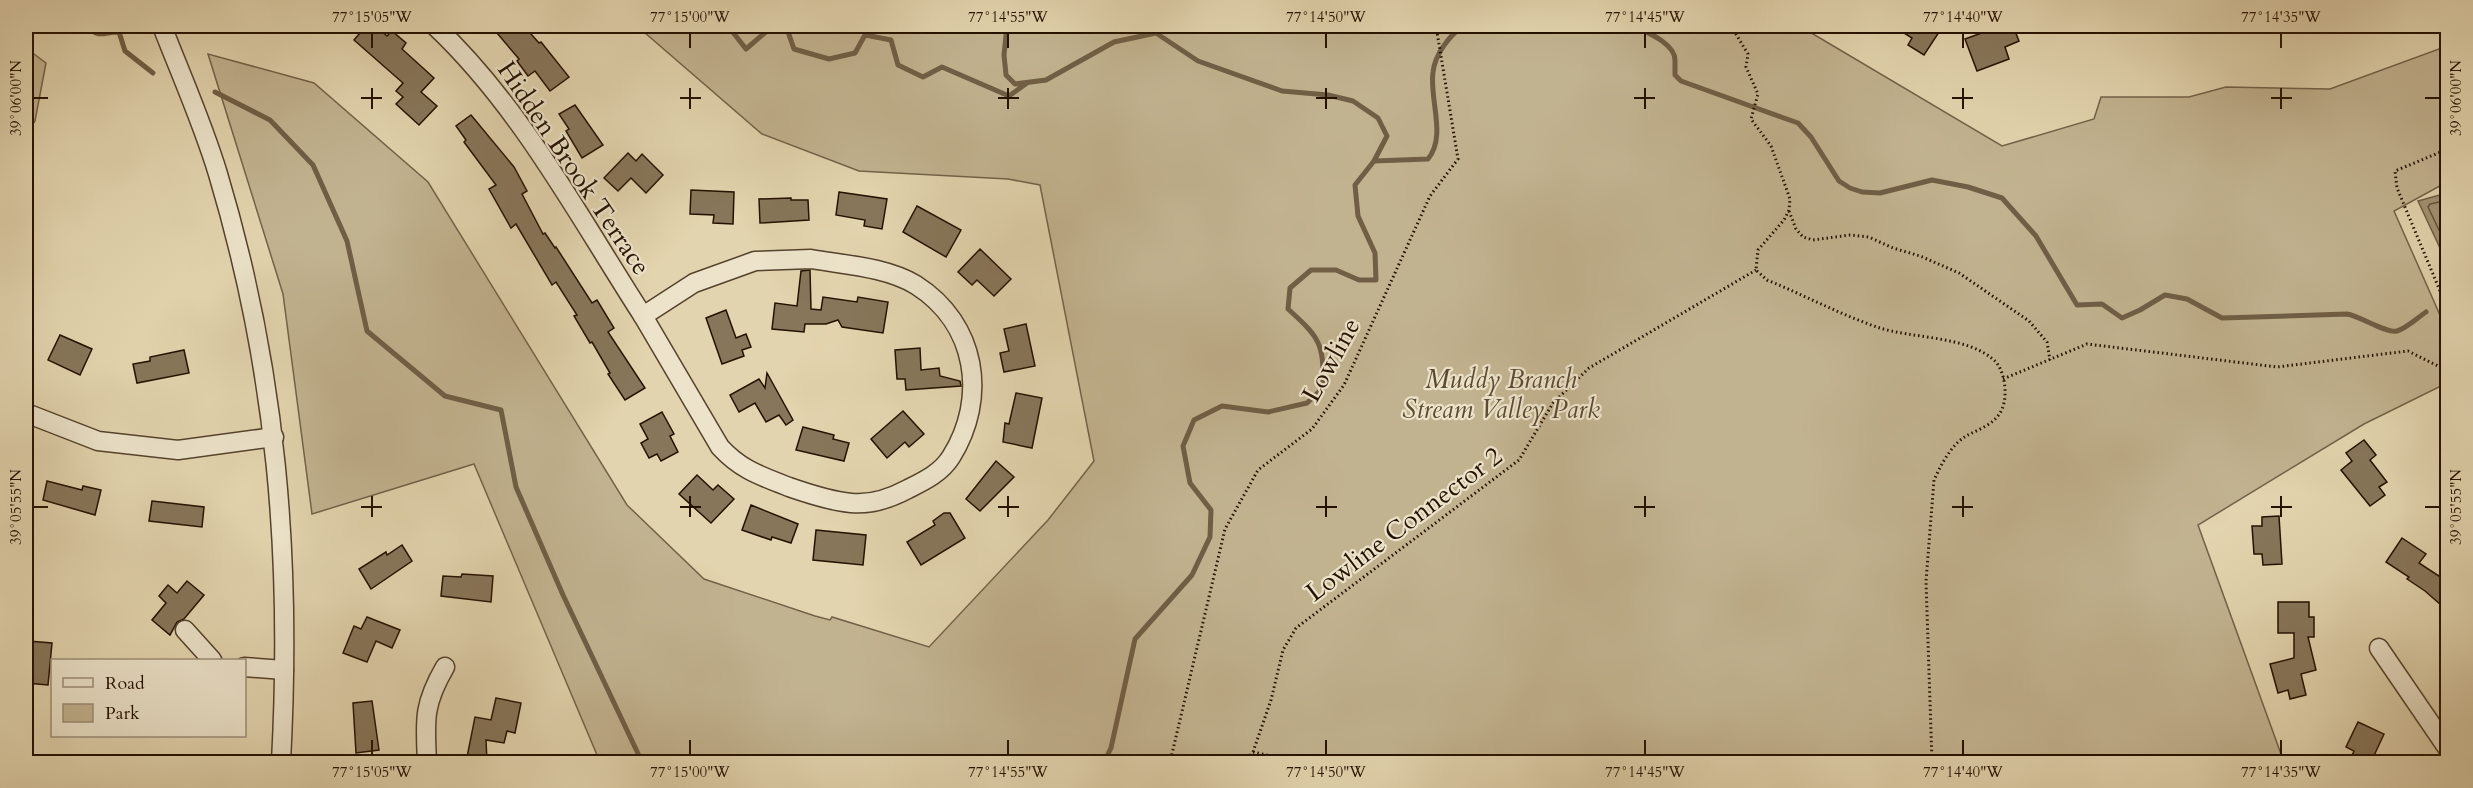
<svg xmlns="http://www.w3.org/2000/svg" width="2473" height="788" font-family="Cardo,serif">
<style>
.green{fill:#c2b390;stroke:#746248;stroke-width:1.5}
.water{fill:#a29273;stroke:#705e45;stroke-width:1.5}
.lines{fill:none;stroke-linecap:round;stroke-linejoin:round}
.shore{stroke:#64523a;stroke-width:1.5}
.stream{stroke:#705e45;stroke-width:5}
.building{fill:#87765a;stroke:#251100;stroke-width:1.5}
.minor-casing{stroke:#54422c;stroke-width:21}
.path{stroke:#251100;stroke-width:3;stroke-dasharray:1.5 3;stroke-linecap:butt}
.minor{stroke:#ece3ca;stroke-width:18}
.ticks{fill:none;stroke:#251100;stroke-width:2}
.labels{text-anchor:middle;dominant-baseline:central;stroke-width:4.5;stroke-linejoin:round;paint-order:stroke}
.street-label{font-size:26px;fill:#251100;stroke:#ece3ca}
.park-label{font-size:26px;font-style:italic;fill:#5c4a32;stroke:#ece3ca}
.neatline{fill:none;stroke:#251100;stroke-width:2}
.ticks-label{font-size:15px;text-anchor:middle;fill:#251100}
</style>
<rect width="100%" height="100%" fill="#e2d4ae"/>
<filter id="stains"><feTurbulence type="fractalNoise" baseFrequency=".00333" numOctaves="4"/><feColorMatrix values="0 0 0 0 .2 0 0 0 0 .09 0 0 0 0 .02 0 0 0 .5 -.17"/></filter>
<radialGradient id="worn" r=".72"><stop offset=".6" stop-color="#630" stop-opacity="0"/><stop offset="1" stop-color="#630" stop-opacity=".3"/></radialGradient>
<g class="green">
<polygon points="637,26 1808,26 1808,31 2002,146 2094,119 2101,97 2189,97 2226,87 2330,89 2447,46 2447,182 2394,211 2447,331 2447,383 2364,424 2198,525 2281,754 2269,762 600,762 474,464 312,514 283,294 208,54 314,83 428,182 627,505 704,579 815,616 830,620 832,617 929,647 1048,520 1094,461 1040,185 1008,179 859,171 762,134"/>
<polygon points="26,48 46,63 35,121 26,134"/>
</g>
<polygon class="water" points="2447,193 2448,193 2447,263 2418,201"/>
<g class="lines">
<polyline class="shore" points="2448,200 2430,204 2428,207 2448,249"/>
<g class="stream">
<path d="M88 26C98 40 106 31 119 32L125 51 153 73"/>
<polyline points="728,26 746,49 767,31 786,26 794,49 829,59 855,53 865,35 891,40 898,65 923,77 942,67 1009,96 1027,83"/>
<path d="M1007 26 1004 55 1006 75 1015 84 1046 80 1114 42 1156 33 1198 61 1282 91 1328 95 1353 101 1378 118 1387 136 1374 161 1355 185 1358 216 1375 253 1376 280H1359L1336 270H1311L1290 288 1288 309C1320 338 1324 343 1323 388L1307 403 1268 412 1222 406 1194 420 1183 446 1190 483 1211 510 1210 537 1192 575 1135 639 1111 748 1104 762"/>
<path d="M1634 26C1646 32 1675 43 1675 60 1675 64 1675 70 1675 75L1681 81 1798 123 1811 137 1839 181 1850 188 1862 192 1880 193 1932 180 1968 187 2002 198 2036 236 2077 305 2102 304 2122 318 2140 310 2165 295 2187 299 2222 318 2347 314C2360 316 2387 334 2397 331 2407 328 2417 318 2426 312"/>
<polyline points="215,92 270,120 313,165 347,241 367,331 445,396 501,410 516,487 563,595 642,762"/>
<path d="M1374 161 1428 159C1447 136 1429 99 1433 72 1435 54 1449 37 1462 26"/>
</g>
</g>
<g class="building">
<polygon points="366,26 375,26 387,36 392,31 406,43 402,49 434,78 421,92 437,106 419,125 396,104 403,97 396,91 403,83 354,40"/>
<polygon points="491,26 524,26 539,43 541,42 569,77 550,91 535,71 528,76 517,61 519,59"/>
<polygon points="1893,26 1943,26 1924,55 1908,45 1912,38"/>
<polygon points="2001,26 2013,26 2019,41 2005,47 2009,59 1977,71 1965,39"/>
<polygon points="575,105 603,145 582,158 566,131 569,129 559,114"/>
<polygon points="471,115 514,167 527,191 522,194 543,234 545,233 555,248 556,247 592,303 597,300 614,328 608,332 645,388 625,400 608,374 610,373 592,342 590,343 574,316 577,315 556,282 552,285 516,224 511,228 489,189 496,185 464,142 466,140 456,126"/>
<polygon points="628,153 636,161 642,154 663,175 646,193 631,178 618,191 604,178"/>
<polygon points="691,190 734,192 733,224 713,223 714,215 690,214"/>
<polygon points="839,192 887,199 882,229 864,226 865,220 836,215"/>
<polygon points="791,198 791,200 808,200 809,220 760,223 759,199"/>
<polygon points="917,206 961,230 946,257 903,232"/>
<polygon points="980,249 1011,279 994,296 977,280 972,285 958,272"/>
<polygon points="810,270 811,309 821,310 823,297 857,302 858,297 888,302 883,333 842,327 838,320 826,324 805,324 804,332 772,329 775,303 797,306 801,271"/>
<polygon points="726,310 736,338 746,334 751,347 742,350 744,356 722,364 706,318"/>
<polygon points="1026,324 1035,366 1004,372 1000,353 1009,351 1004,329"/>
<polygon points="60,335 92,349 80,375 48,360"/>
<polygon points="920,348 921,370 939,368 940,376 960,381 961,386 906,390 905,379 897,379 895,350"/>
<polygon points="184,350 189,373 137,383 133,364 150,361 150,357"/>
<polygon points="767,373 793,420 786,425 779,415 766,422 755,403 739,412 730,395 759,379 765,388"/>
<polygon points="1016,393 1042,398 1032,448 1003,442 1005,423 1009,424"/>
<polygon points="903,411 924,434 909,447 905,442 887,458 871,439"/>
<polygon points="662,412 674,434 670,436 678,452 661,461 657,454 649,458 641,443 648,439 640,424"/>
<polygon points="803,427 834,435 833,439 849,443 844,461 796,450"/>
<polygon points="2364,440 2376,455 2370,460 2387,482 2379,487 2385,495 2370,506 2341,470 2352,461 2346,453"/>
<polygon points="996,461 1014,477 980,511 966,499"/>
<polygon points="697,475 713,490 718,485 734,499 711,523 679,494"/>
<polygon points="47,481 82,490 83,486 101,490 95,515 43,500"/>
<polygon points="152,501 204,507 202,527 149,521"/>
<polygon points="751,505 798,524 791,543 772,537 771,540 742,530"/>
<polygon points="944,513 950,513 965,538 921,565 907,542 935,525 933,521"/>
<polygon points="2279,516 2282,564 2263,565 2262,554 2254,554 2252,526 2262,526 2262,517"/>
<polygon points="816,530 866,535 863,565 813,560"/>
<polygon points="2402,538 2426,554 2419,563 2448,582 2448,611 2425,591 2407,579 2409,577 2386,562"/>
<polygon points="402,545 412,561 371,589 359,569 386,552 387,555"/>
<polygon points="462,574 493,576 491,602 441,596 443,576 461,577"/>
<polygon points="187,581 204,595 184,619 177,622 170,635 152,620 166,603 159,596 168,585 177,593"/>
<polygon points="2278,602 2309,602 2309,617 2314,617 2314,637 2308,637 2316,670 2301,674 2306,695 2290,699 2288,690 2278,693 2270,664 2294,658 2294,633 2278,633"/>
<polygon points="367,617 400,630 392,648 376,641 367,662 343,653 354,626 361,629"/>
<polygon points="28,641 52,643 48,685 26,683"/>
<polygon points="496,698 521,703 515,733 507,731 504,743 486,740 487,762 466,762 475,717 491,720"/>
<polygon points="372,701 379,750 356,753 353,703"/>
<polygon points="2358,722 2384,734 2371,762 2349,762 2354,751 2346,747"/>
</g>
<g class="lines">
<defs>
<g id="minor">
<path d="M162 26C181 75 203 124 218 174 277 371 292 558 281 762"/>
<path d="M435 26C521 107 579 217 643 316"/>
<path d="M811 259C845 265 886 267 916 285 977 324 988 398 951 457 941 473 924 481 908 489 891 498 870 505 851 503 830 501 809 494 789 487 761 476 741 470 720 447L643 316 694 283 755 261Z"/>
<polyline points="26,413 98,441 178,450 274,437"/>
<polyline points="185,630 212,660"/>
<polyline points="2379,648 2448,749"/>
<polyline points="244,667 284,670"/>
<path d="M427 762C425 720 423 705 445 667"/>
</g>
</defs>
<use href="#minor" class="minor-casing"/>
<g class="path">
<path d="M1731 26 1748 54 1746 67 1758 94 1751 119 1771 146 1790 199 1789 210 1784 220 1758 250 1756 270 1767 280C1804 295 1839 314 1877 327 1911 339 1967 335 1995 361 2005 371 2008 396 2002 409 1996 424 1979 429 1966 436 1951 445 1941 465 1934 480L1926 581 1932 762"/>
<polyline points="2448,149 2395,171 2397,188 2448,310"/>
<polyline points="1789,211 1796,229 1803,237 1813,240 1850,235 1869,237 1893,248 1920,256 1959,273 2029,321 2047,342 2050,360"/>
<polyline points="2003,379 2087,344 2277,367 2408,351 2448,371"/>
<polyline points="1253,752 1298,762"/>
<polyline points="1167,762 1171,758 1225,529 1258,470 1312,429 1344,385 1430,196 1458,159 1436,26"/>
<polyline points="1244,762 1253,752 1271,700 1283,650 1296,628 1519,460 1553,403 1589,368 1756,270"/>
</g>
<use href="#minor" class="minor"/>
</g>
<path class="ticks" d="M372 33V48M690 33V48M1008 33V48M1326 33V48M1645 33V48M1963 33V48M2281 33V48M372 88V109M690 88V109M1008 88V109M1326 88V109M1645 88V109M1963 88V109M2281 88V109M33 98H48M361 98H382M680 98H701M998 98H1019M1316 98H1337M1634 98H1655M1952 98H1973M2271 98H2292M2425 98H2440M372 496V517M690 496V517M1008 496V517M1326 496V517M1645 496V517M1963 496V517M2281 496V517M33 507H48M361 507H382M680 507H701M998 507H1019M1316 507H1337M1634 507H1655M1952 507H1973M2271 507H2292M2425 507H2440M372 740V755M690 740V755M1008 740V755M1326 740V755M1645 740V755M1963 740V755M2281 740V755"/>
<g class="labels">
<g class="street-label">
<text transform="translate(574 168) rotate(56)">Hidden Brook Terrace</text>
<text transform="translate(1331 360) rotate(-61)">Lowline</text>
<text transform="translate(1404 524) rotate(-37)">Lowline Connector 2</text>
</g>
<g class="park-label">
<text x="1501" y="379">Muddy Branch<tspan x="1501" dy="30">Stream Valley Park</tspan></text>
</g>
</g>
<rect width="2473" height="788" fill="none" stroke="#e2d4ae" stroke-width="66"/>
<rect x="51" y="659" width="195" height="78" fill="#ece3ca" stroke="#9c8f79" stroke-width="1.5"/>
<rect x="63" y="678" width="30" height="9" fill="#ece3ca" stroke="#9c8f79" stroke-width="1.5"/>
<text x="105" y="689" font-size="18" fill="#251100">Road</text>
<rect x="63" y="704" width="30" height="18" fill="#c2b390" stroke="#9c8f79" stroke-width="1.5"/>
<text x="105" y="719" font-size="18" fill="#251100">Park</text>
<rect x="33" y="33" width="2407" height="722" class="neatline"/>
<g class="ticks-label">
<text x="372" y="22">77°15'05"W</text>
<text x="690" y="22">77°15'00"W</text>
<text x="1008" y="22">77°14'55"W</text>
<text x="1326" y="22">77°14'50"W</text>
<text x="1645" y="22">77°14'45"W</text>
<text x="1963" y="22">77°14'40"W</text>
<text x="2281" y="22">77°14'35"W</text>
<text transform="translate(16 98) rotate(-90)" y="5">39°06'00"N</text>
<text transform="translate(2456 98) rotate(-90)" y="5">39°06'00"N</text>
<text transform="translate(16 507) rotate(-90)" y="5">39°05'55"N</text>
<text transform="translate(2456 507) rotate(-90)" y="5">39°05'55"N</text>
<text x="372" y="777">77°15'05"W</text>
<text x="690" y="777">77°15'00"W</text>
<text x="1008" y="777">77°14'55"W</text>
<text x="1326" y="777">77°14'50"W</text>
<text x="1645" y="777">77°14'45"W</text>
<text x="1963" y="777">77°14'40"W</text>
<text x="2281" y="777">77°14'35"W</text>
</g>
<rect width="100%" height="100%" filter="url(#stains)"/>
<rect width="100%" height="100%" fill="url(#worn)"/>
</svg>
